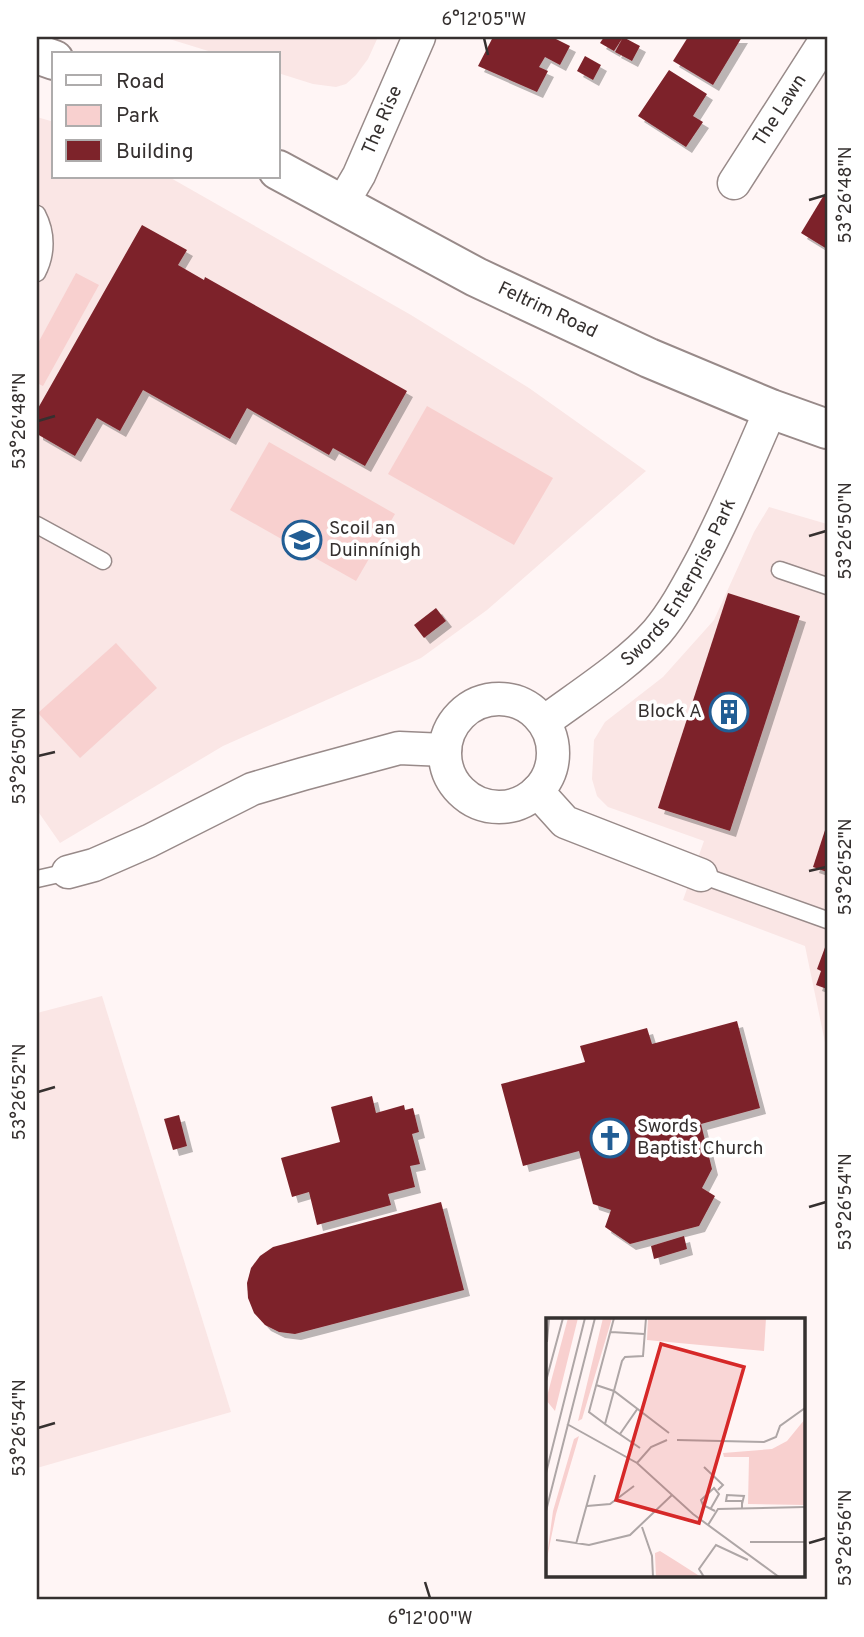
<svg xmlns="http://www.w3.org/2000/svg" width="864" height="1637" font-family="Overpass,sans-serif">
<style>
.built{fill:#fae6e5}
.green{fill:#f8d0cf}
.building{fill:#7d232a;filter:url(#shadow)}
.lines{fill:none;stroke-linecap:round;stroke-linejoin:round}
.lane-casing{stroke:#988a89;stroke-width:19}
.street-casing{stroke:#988a89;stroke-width:35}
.secondary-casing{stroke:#988a89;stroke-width:42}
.lane{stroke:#fff;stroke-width:16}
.street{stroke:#fff;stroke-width:32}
.secondary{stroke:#fff;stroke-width:38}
.ticks{fill:none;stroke:#35302f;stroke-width:2.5}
.labels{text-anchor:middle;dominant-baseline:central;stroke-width:7;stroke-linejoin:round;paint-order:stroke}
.street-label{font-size:19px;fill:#35302f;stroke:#fff}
.poi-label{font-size:19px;fill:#35302f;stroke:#fff;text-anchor:start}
.inset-road{fill:none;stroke:#aea6a6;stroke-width:2}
.view{fill:#d62828;fill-opacity:0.15;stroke:#d62828;stroke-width:3.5}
.inset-edge{fill:none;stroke:#35302f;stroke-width:3.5}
.neatline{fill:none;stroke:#35302f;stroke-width:2.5}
.ticks-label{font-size:18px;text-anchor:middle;fill:#35302f}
</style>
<defs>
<filter id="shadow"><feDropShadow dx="6" dy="6" stdDeviation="0" flood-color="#0004"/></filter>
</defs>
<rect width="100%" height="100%" fill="#fff5f5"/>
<g class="built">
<polygon points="163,37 378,37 368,59 356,75 346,84 336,87 313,84 278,73 278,54 218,54"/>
<polygon points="37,117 54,122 54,177 169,177 411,315 529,388 646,471 487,610 421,658 223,746 60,843 37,810"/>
<polygon points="769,507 827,524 827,1052 805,946 683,900 704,841 608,807 597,796 592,779 594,740 605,722 663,677 714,620 754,532"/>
<polygon points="102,996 231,1412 37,1468 37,1013"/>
</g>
<g class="green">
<polygon points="76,273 99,285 43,386 37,383 37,345"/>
<polygon points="427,406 553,478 514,545 388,474"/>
<polygon points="269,442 395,514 356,581 230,510"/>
<polygon points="116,643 157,688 80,758 38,713"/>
</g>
<g class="building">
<polygon points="493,37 552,37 570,46 560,65 545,57 539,67 548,71 537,92 478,66"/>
<polygon points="604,37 623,37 640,46 632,61 615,52 622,39 614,51 600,43"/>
<polygon points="688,37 742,37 713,85 673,61"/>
<polygon points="585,56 601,65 593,80 577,71"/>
<polygon points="669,70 707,94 693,116 703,122 686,147 638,116"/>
<polygon points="827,190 827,249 801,233"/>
<polygon points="142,225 187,250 178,265 204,280 205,277 407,391 365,466 333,448 329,455 247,408 230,439 143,390 120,431 97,418 75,456 37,434 37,410"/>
<polygon points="728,593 800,616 730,831 658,808"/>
<polygon points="436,608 446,621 424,638 414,625"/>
<polygon points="827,824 827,872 813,867"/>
<polygon points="827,942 827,989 816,985 821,971 817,969"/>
<polygon points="737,1021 760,1108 701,1124 712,1169 702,1188 715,1196 699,1226 630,1244 605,1227 611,1210 593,1204 579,1151 523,1166 501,1084 585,1062 580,1046 647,1028 652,1044"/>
<polygon points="372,1096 376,1113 404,1105 405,1110 413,1108 419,1132 412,1134 420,1164 410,1166 415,1187 388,1194 391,1205 317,1225 309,1192 292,1197 281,1158 340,1142 331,1107"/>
<polygon points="179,1115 187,1146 173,1150 164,1119"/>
<polygon points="441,1202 464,1290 295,1334 279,1332 265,1325 254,1313 248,1298 247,1283 251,1268 260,1256 273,1247"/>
<polygon points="684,1236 687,1249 654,1259 651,1246"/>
</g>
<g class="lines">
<defs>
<g id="lane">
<path d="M37 214C47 233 47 254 37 273"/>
<polyline points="37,525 103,561"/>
<polyline points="780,570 827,586"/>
<polyline points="701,875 827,920"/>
<polyline points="37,879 68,872"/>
</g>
<g id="street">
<path id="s1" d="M734 183 827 38"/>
<path id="s2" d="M342 204 359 175 419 37"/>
<circle cx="499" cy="753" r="54"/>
<path id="s3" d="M544 722C579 696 628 665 657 632 673 613 685 591 697 569 725 518 747 463 771 409"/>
<polyline points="537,791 565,822 701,875"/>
<polyline points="68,872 94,865 149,841 252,789 303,774 399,748 445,750"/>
</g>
<g id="secondary">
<polyline points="37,54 54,60"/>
<path id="s4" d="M278 170 476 277 649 358 771 409 827 429"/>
</g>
</defs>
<use href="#lane" class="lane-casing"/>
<use href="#street" class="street-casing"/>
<use href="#secondary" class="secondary-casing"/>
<use href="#lane" class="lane"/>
<use href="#street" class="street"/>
<use href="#secondary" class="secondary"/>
</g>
<path class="ticks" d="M484 38 488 55M809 200 826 195M38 421 55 416M809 536 826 531M38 756 55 752M809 871 826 867M38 1092 55 1087M809 1207 826 1202M38 1428 55 1423M809 1543 826 1538M425 1582 430 1598"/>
<defs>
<symbol id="school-ring" viewBox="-11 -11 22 22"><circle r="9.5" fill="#fff" stroke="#215d94" stroke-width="1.5"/><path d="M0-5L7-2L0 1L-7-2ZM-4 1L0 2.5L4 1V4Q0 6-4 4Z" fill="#215d94"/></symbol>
<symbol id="building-ring" viewBox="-11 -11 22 22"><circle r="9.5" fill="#fff" stroke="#215d94" stroke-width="1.5"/><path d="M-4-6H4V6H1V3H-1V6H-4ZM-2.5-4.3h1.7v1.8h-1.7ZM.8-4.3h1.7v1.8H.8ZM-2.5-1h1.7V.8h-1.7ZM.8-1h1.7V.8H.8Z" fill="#215d94"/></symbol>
<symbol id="church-ring" viewBox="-11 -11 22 22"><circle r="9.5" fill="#fff" stroke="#215d94" stroke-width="1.5"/><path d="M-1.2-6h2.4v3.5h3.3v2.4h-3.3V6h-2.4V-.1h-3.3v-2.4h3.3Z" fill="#215d94"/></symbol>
</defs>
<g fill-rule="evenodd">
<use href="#school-ring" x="280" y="518" width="44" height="44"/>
<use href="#building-ring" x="707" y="690" width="44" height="44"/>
<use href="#church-ring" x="588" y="1116" width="44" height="44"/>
</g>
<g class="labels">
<g class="street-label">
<text stroke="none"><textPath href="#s1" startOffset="86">The Lawn</textPath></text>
<text stroke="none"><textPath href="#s2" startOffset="93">The Rise</textPath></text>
<text stroke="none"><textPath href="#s4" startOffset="304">Feltrim Road</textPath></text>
<text stroke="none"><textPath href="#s3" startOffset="198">Swords Enterprise Park</textPath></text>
</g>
<g class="poi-label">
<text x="329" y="529">Scoil an<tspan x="329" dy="22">Duinnínigh</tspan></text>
<text x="702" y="712" text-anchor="end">Block A</text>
<text x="637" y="1127">Swords<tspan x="637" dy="22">Baptist Church</tspan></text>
</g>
</g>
<g transform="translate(546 1318)">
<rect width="259" height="259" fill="#fff5f5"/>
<path d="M22 0H32L9 93 0 82ZM57 0H66L36 101 32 103ZM102 0H220L218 33 101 22ZM259 101V187L202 186 203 139H178L177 135 226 131 241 123ZM33 118 10 196 0 245 7 193 28 121ZM114 233 130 243 155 259H110L109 235Z" fill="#f8d0cf"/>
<path class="inset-road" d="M65 14 98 16M1 24 3 0M0 63 17 0M50 67 68 73 123 115M21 106 91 145 147 196 233 259M59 106 43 94 68 0M74 116 92 90M131 122 218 124 230 119 234 108 259 90M94 130 59 106 76 43 79 39 97 38 100 0M91 145 105 129 121 122M158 149 177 167 172 172M0 155 39 0M41 188 64 186 88 168M165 190 173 176 168 170 155 182 157 187 169 193M196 190V183H180L181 177 198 178 196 186M0 193 49 0M162 207 172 191 259 189M96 209 106 238 107 259M10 222 43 227 84 217 126 177M204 224H259M30 226 49 157M158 259 153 251 170 227 202 242"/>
<path class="view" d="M115 26 198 49 153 205 70 182Z"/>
<rect width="259" height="259" class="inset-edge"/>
</g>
<rect width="864" height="1637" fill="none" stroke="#ffffff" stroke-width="77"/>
<rect x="52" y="52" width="228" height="126" fill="#ffffff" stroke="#aeacac" stroke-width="2"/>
<rect x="66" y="75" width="35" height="10" fill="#ffffff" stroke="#aeacac" stroke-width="2"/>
<text x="116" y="88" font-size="21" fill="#35302f">Road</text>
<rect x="66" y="105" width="35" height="21" fill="#f8d0cf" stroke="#aeacac" stroke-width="2"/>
<text x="116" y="122" font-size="21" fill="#35302f">Park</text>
<rect x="66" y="140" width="35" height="21" fill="#7d232a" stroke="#aeacac" stroke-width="2"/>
<text x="116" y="158" font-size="21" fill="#35302f">Building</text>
<rect x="38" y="38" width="788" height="1560" class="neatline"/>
<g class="ticks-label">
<text x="484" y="25">6°12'05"W</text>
<text transform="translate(845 195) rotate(-90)" y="6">53°26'48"N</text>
<text transform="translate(19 421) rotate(-90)" y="6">53°26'48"N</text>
<text transform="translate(845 531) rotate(-90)" y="6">53°26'50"N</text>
<text transform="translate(19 756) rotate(-90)" y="6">53°26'50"N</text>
<text transform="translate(845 867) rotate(-90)" y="6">53°26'52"N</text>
<text transform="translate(19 1092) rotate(-90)" y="6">53°26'52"N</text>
<text transform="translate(845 1202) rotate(-90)" y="6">53°26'54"N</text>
<text transform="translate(19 1428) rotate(-90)" y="6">53°26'54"N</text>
<text transform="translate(845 1538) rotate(-90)" y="6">53°26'56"N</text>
<text x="430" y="1624">6°12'00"W</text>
</g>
</svg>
